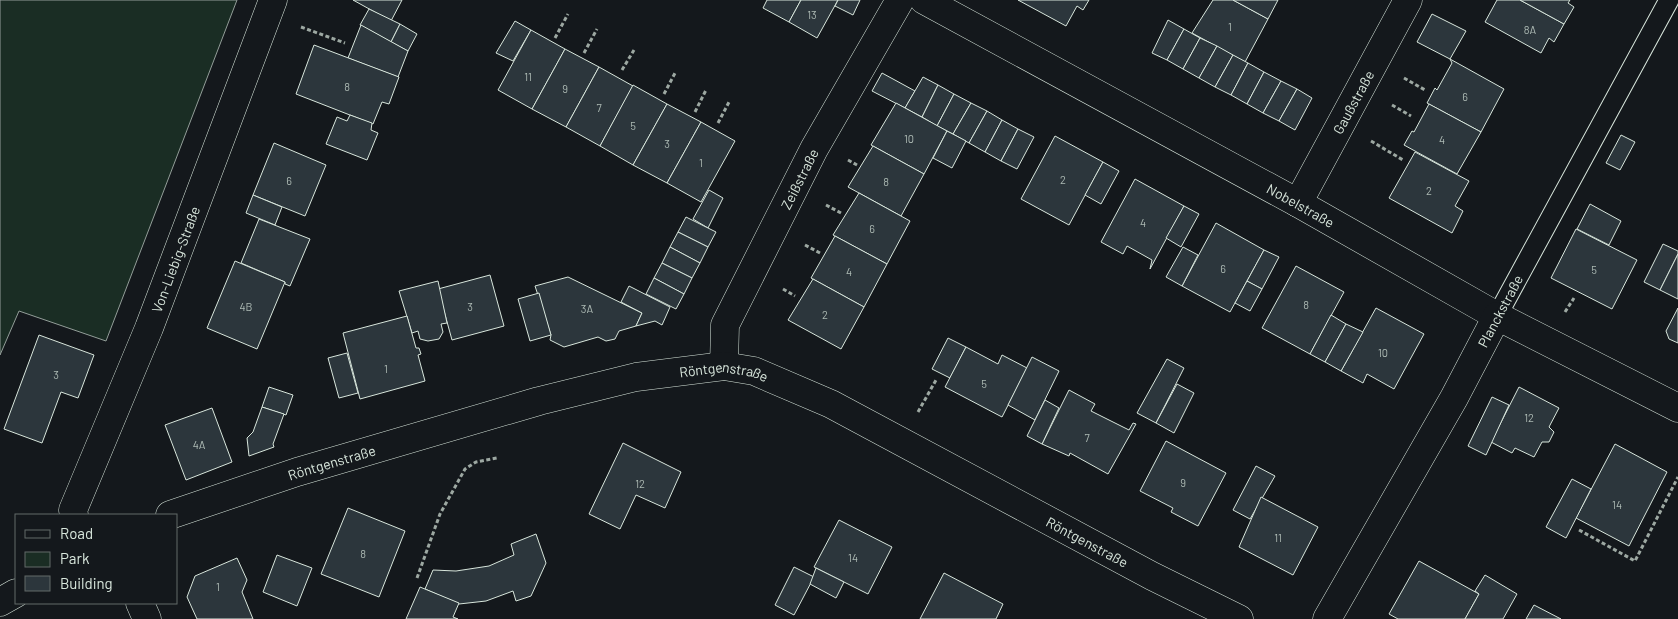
<svg xmlns="http://www.w3.org/2000/svg" width="1678" height="619" font-family="Barlow,sans-serif">
<style>
.green{fill:#1a2d24;stroke:#939e99}
.building{fill:#2c363c;stroke:#d8e6dc}
.lines{fill:none;stroke-linecap:round;stroke-linejoin:round}
.service-casing{stroke:#d8e6dc;stroke-width:21}
.minor-casing{stroke:#d8e6dc;stroke-width:29}
.path{stroke:#9da8a2;stroke-width:3;stroke-dasharray:4 2.5;stroke-linecap:butt}
.service{stroke:#14181c;stroke-width:19}
.minor{stroke:#14181c;stroke-width:28}
.labels{text-anchor:middle;dominant-baseline:central;stroke-width:4;stroke-linejoin:round;paint-order:stroke}
.number-label{font-size:11px;fill:#adbab4}
.street-label{font-size:14px;fill:#d8e6dc;stroke:#14181c}
</style>
<rect width="100%" height="100%" fill="#14181c"/>
<polygon class="green" points="0,0 237,0 106,341 19,311 0,355"/>
<g class="building">
<polygon points="353,0 402,0 391,21"/>
<polygon points="767,0 801,0 789,22 763,8"/>
<polygon points="801,0 838,0 817,38 789,22"/>
<polygon points="838,0 860,0 853,15 835,6"/>
<polygon points="1018,0 1089,0 1083,10 1077,6 1066,26"/>
<polygon points="1213,0 1233,0 1268,19 1245,62 1192,33"/>
<polygon points="1233,0 1278,0 1268,19"/>
<polygon points="1497,0 1520,0 1564,24 1554,42 1549,38 1541,53 1485,22"/>
<polygon points="1520,0 1570,0 1568,3 1574,7 1564,24"/>
<polygon points="369,9 400,24 391,42 360,25"/>
<polygon points="1432,14 1466,31 1450,59 1417,42"/>
<polygon points="1168,20 1184,29 1167,60 1152,53"/>
<polygon points="515,21 531,30 513,61 496,53"/>
<polygon points="400,24 417,34 408,51 391,42"/>
<polygon points="361,25 408,51 398,77 348,58"/>
<polygon points="1184,29 1200,38 1183,69 1167,60"/>
<polygon points="531,30 565,49 532,109 498,90"/>
<polygon points="1200,38 1217,46 1199,78 1183,69"/>
<polygon points="314,45 399,77 389,104 382,102 373,124 296,94"/>
<polygon points="1217,46 1233,55 1215,87 1199,78"/>
<polygon points="565,49 599,67 566,127 532,109"/>
<polygon points="1233,55 1248,63 1231,95 1215,87"/>
<polygon points="1450,59 1504,89 1481,132 1427,103 1435,88 1437,90 1452,63"/>
<polygon points="1248,63 1264,72 1247,104 1231,95"/>
<polygon points="599,67 633,86 600,146 566,127"/>
<polygon points="1264,72 1281,81 1263,113 1247,104"/>
<polygon points="882,73 915,91 905,108 872,91"/>
<polygon points="923,77 938,85 922,117 905,108"/>
<polygon points="1281,81 1297,89 1279,121 1263,113"/>
<polygon points="633,85 667,104 633,165 600,146"/>
<polygon points="938,85 954,94 937,126 922,117"/>
<polygon points="1297,89 1312,98 1295,130 1279,121"/>
<polygon points="954,94 971,103 953,134 937,126"/>
<polygon points="896,103 947,131 924,174 871,145"/>
<polygon points="971,103 987,111 969,143 953,134"/>
<polygon points="667,104 701,122 667,183 633,165"/>
<polygon points="1429,104 1481,132 1457,174 1404,145 1412,131 1414,132"/>
<polygon points="987,111 1002,120 985,152 969,143"/>
<polygon points="350,115 372,123 371,130 378,133 367,160 326,144 337,117 347,121"/>
<polygon points="1002,120 1018,129 1001,161 985,152"/>
<polygon points="701,122 735,141 701,202 667,183"/>
<polygon points="1018,129 1034,137 1017,169 1001,161"/>
<polygon points="947,131 966,141 952,168 933,158"/>
<polygon points="1621,135 1635,142 1620,170 1606,163"/>
<polygon points="1055,136 1103,162 1069,225 1021,199"/>
<polygon points="274,143 326,165 305,216 253,195"/>
<polygon points="873,146 924,174 901,216 848,187"/>
<polygon points="1415,152 1469,181 1455,206 1463,211 1452,233 1389,198"/>
<polygon points="1103,162 1119,171 1101,204 1085,195"/>
<polygon points="1135,179 1184,206 1150,269 1152,260 1127,246 1123,254 1101,242"/>
<polygon points="709,190 723,198 708,228 693,219"/>
<polygon points="859,193 910,221 887,264 833,235"/>
<polygon points="253,195 282,207 275,225 246,213"/>
<polygon points="1590,204 1621,221 1609,245 1577,229"/>
<polygon points="1184,206 1199,214 1181,247 1166,238"/>
<polygon points="686,217 716,232 708,247 678,232"/>
<polygon points="259,219 310,239 290,286 285,284 285,282 241,263"/>
<polygon points="1216,223 1264,250 1230,312 1182,286"/>
<polygon points="1576,229 1637,260 1612,309 1551,278"/>
<polygon points="678,232 708,247 700,263 670,247"/>
<polygon points="835,236 887,264 864,307 811,278"/>
<polygon points="1663,244 1678,251 1678,254 1660,290 1644,282"/>
<polygon points="670,247 700,263 692,278 662,263"/>
<polygon points="1183,247 1198,255 1182,286 1166,277"/>
<polygon points="1264,250 1279,257 1262,289 1247,281"/>
<polygon points="1678,254 1678,299 1660,290"/>
<polygon points="235,261 285,282 257,349 207,328"/>
<polygon points="662,263 692,278 684,294 654,278"/>
<polygon points="1296,266 1344,292 1310,354 1262,328"/>
<polygon points="490,275 504,326 452,340 438,289"/>
<polygon points="568,277 642,313 636,326 619,331 615,339 606,341 598,337 564,347 550,340 551,335 535,286"/>
<polygon points="654,278 684,294 676,309 646,294"/>
<polygon points="813,279 864,307 841,349 788,320"/>
<polygon points="438,281 447,323 441,324 443,332 439,339 428,341 420,339 418,331 412,333 399,291"/>
<polygon points="1247,281 1262,289 1250,311 1235,303"/>
<polygon points="629,286 670,307 662,325 655,321 636,326 642,313 621,302"/>
<polygon points="539,293 551,335 530,341 518,299"/>
<polygon points="1376,308 1424,334 1394,389 1367,374 1363,383 1341,371"/>
<polygon points="1678,308 1678,343 1669,339 1666,331"/>
<polygon points="1331,315 1346,324 1325,362 1310,354"/>
<polygon points="407,316 416,348 419,348 421,354 418,355 425,381 360,399 343,333"/>
<polygon points="1346,324 1363,332 1341,371 1325,362"/>
<polygon points="39,335 94,355 78,398 61,392 42,443 4,429"/>
<polygon points="948,338 966,347 950,378 932,369"/>
<polygon points="966,347 998,364 1002,355 1027,368 1002,417 945,387"/>
<polygon points="347,353 358,393 339,398 328,358"/>
<polygon points="1032,357 1059,371 1035,420 1008,405"/>
<polygon points="1167,359 1184,368 1156,423 1137,413"/>
<polygon points="1177,384 1194,393 1174,433 1156,423"/>
<polygon points="269,387 293,395 286,415 262,407"/>
<polygon points="1519,387 1559,408 1549,427 1554,432 1549,442 1542,442 1534,457 1515,448 1512,453 1491,442"/>
<polygon points="1069,390 1095,404 1091,411 1129,430 1133,423 1136,424 1108,474 1070,453 1069,456 1042,444"/>
<polygon points="1492,397 1509,405 1486,455 1468,446"/>
<polygon points="1045,400 1059,408 1042,444 1027,436"/>
<polygon points="262,407 284,414 273,444 274,447 249,456 247,438 253,432"/>
<polygon points="212,408 232,462 186,480 165,425"/>
<polygon points="1166,441 1226,473 1198,526 1171,512 1173,508 1140,491"/>
<polygon points="623,443 681,472 665,508 636,495 620,529 589,514"/>
<polygon points="1615,444 1667,472 1629,546 1576,518"/>
<polygon points="1256,466 1275,476 1250,519 1233,510"/>
<polygon points="1572,479 1591,489 1566,538 1546,527"/>
<polygon points="1261,497 1318,527 1293,575 1239,547"/>
<polygon points="348,508 405,531 379,597 321,574"/>
<polygon points="839,520 892,547 868,594 814,567"/>
<polygon points="536,534 546,563 531,596 516,601 513,591 486,601 459,604 425,589 433,570 456,571 489,566 514,555 511,544"/>
<polygon points="277,555 312,568 297,606 263,592"/>
<polygon points="237,558 247,580 242,592 253,619 197,619 187,597 195,576"/>
<polygon points="1419,561 1479,594 1465,619 1398,619 1389,614"/>
<polygon points="794,567 814,577 794,615 775,605"/>
<polygon points="816,568 844,582 836,598 810,584"/>
<polygon points="944,573 1003,604 996,619 920,619"/>
<polygon points="1485,575 1517,594 1503,619 1465,619 1479,594 1475,591"/>
<polygon points="420,587 459,603 453,617 458,619 406,619"/>
<polygon points="1534,605 1561,619 1526,619"/>
</g>
<g class="lines">
<defs>
<polyline id="service" points="1497,316 1669,0"/>
<g id="minor">
<path id="s1" d="M924 0 1298 203 1497 316 1678 408"/>
<path id="s2" d="M1298 203 1408 0"/>
<path id="s3" d="M724 366 725 325 814 149 900 0"/>
<path id="s4" d="M74 515 73 510 149 328 273 0"/>
<path id="s5" d="M170 515 297 472 539 401 636 377 724 366 754 371 831 404 1152 576 1239 619"/>
<polyline points="0,602 16,593"/>
<polyline points="140,603 147,619"/>
<polyline points="1327,619 1454,398 1497,316"/>
</g>
</defs>
<use href="#service" class="service-casing"/>
<use href="#minor" class="minor-casing"/>
<g class="path">
<polyline points="301,27 345,43"/>
<polyline points="555,38 568,14"/>
<polyline points="584,53 597,29"/>
<polyline points="622,70 634,50"/>
<polyline points="1404,78 1425,90"/>
<polyline points="664,94 675,73"/>
<polyline points="1392,105 1411,116"/>
<polyline points="695,112 706,90"/>
<polyline points="718,123 729,102"/>
<polyline points="1371,141 1403,160"/>
<polyline points="848,160 857,165"/>
<polyline points="826,205 841,213"/>
<polyline points="805,245 820,253"/>
<polyline points="783,289 795,296"/>
<polyline points="1565,312 1574,298"/>
<polyline points="918,412 936,380"/>
<polyline points="1579,530 1635,561 1678,477"/>
<polyline points="417,578 440,514 465,469 476,462 497,458"/>
</g>
<use href="#service" class="service"/>
<use href="#minor" class="minor"/>
</g>
<g class="labels">
<g class="number-label">
<text x="812" y="14">13</text>
<text x="1230" y="26">1</text>
<text x="1530" y="29">8A</text>
<text x="528" y="76">11</text>
<text x="347" y="86">8</text>
<text x="565" y="88">9</text>
<text x="1465" y="96">6</text>
<text x="599" y="107">7</text>
<text x="633" y="125">5</text>
<text x="909" y="138">10</text>
<text x="1442" y="139">4</text>
<text x="667" y="143">3</text>
<text x="701" y="162">1</text>
<text x="1063" y="179">2</text>
<text x="289" y="180">6</text>
<text x="886" y="181">8</text>
<text x="1429" y="190">2</text>
<text x="1143" y="222">4</text>
<text x="872" y="228">6</text>
<text x="1223" y="268">6</text>
<text x="1594" y="269">5</text>
<text x="849" y="271">4</text>
<text x="1306" y="304">8</text>
<text x="246" y="306">4B</text>
<text x="470" y="306">3</text>
<text x="587" y="308">3A</text>
<text x="825" y="314">2</text>
<text x="1383" y="352">10</text>
<text x="386" y="368">1</text>
<text x="56" y="374">3</text>
<text x="984" y="383">5</text>
<text x="1529" y="417">12</text>
<text x="1087" y="437">7</text>
<text x="199" y="444">4A</text>
<text x="1183" y="482">9</text>
<text x="640" y="483">12</text>
<text x="1617" y="504">14</text>
<text x="1278" y="537">11</text>
<text x="363" y="553">8</text>
<text x="853" y="557">14</text>
<text x="218" y="586">1</text>
</g>
<g class="street-label">
<text stroke="none"><textPath href="#s2" startOffset="115">Gaußstraße</textPath></text>
<text stroke="none"><textPath href="#s3" startOffset="205">Zeißstraße</textPath></text>
<text stroke="none"><textPath href="#s1" startOffset="429">Nobelstraße</textPath></text>
<text stroke="none"><textPath href="#s4" startOffset="276">Von-Liebig-Straße</textPath></text>
<text transform="translate(1500 311) rotate(-62)">Planckstraße</text>
<text stroke="none"><textPath href="#s5" startOffset="575">Röntgenstraße</textPath></text>
<text stroke="none"><textPath href="#s5" startOffset="170">Röntgenstraße</textPath></text>
<text stroke="none"><textPath href="#s5" startOffset="980">Röntgenstraße</textPath></text>
</g>
</g>
<rect x="15" y="514" width="162" height="90" fill="#14181c" stroke="#626a69"/>
<rect x="25" y="530" width="25" height="8" fill="#14181c" stroke="#626a69"/>
<text x="60" y="539" font-size="15" fill="#d8e6dc">Road</text>
<rect x="25" y="552" width="25" height="15" fill="#1a2d24" stroke="#626a69"/>
<text x="60" y="564" font-size="15" fill="#d8e6dc">Park</text>
<rect x="25" y="576" width="25" height="15" fill="#2c363c" stroke="#626a69"/>
<text x="60" y="589" font-size="15" fill="#d8e6dc">Building</text>
</svg>
